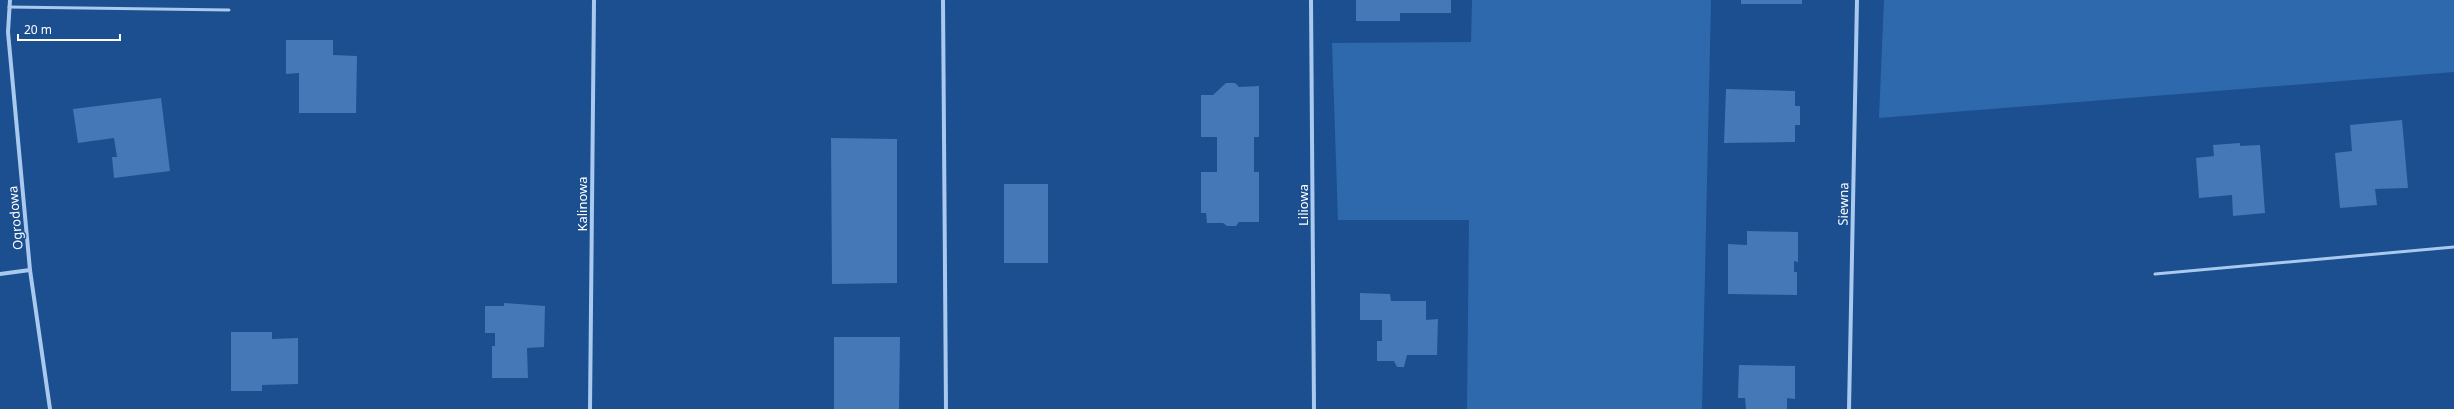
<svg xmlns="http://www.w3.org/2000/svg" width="2454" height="409" font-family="'Noto Sans',sans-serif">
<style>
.green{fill:#2e69ad}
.building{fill:#4478b7}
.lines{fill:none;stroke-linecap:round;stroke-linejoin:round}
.lane{stroke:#a9c9ee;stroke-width:3}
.street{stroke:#a9c9ee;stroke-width:4}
.labels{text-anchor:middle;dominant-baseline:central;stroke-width:3;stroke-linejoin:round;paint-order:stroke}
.street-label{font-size:13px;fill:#fff;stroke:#1b4f8f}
</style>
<rect width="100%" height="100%" fill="#1b4f8f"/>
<g class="green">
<polygon points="1472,0 1711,0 1702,409 1467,409 1469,220 1338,220 1332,43 1471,42"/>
<polygon points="1884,0 2454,0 2454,72 1879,118"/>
</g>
<g class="building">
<polygon points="1356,0 1451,0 1451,13 1400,13 1400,21 1356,21"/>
<rect x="1741" y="0" width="61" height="4"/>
<polygon points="286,40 333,40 333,55 357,56 356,113 299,113 299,73 286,74"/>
<polygon points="1226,83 1235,83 1239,87 1259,86 1259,137 1254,137 1254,172 1259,172 1259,222 1239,222 1236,226 1227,226 1223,223 1207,223 1206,213 1201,213 1201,172 1217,172 1217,137 1201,137 1201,95 1213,95"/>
<polygon points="1726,89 1795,91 1795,106 1800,106 1800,125 1795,125 1795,142 1724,143"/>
<polygon points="161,98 170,171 114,178 112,157 117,157 114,138 78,143 73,109"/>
<polygon points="2402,120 2408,188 2375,189 2377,205 2340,208 2335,153 2352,151 2350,125"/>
<polygon points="831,138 897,139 897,283 832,284"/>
<polygon points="2240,143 2240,146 2260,145 2265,213 2233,216 2232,195 2199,198 2196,158 2214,156 2213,145"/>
<rect x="1004" y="184" width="44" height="79"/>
<polygon points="1747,231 1798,232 1798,262 1794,261 1794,272 1797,272 1797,295 1728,294 1728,244 1747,245"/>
<polygon points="1360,293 1390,294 1391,301 1426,301 1426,320 1438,319 1437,355 1407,355 1404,367 1397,367 1394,361 1377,361 1377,341 1382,341 1382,320 1360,320"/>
<polygon points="504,303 545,306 544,347 527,348 528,378 492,378 492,346 495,346 495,333 485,333 485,306 504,306"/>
<polygon points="231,332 272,332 272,339 298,338 298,384 262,385 262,391 231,391"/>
<polygon points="834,337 900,337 899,409 834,409"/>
<polygon points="1739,365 1795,366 1795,399 1787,398 1787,409 1746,409 1745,398 1738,398"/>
</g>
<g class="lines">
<g class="lane">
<polyline points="9,7 229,10"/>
<polyline points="2155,274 2454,247"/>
</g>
<g class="street">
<polyline points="10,0 8,32 30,270 50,409"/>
<polyline points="943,0 946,409"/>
<polyline points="1311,0 1314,409"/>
<polyline points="0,274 30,270"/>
<polyline points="590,409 594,0"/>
<polyline points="1849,409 1857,0"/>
</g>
</g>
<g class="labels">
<g class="street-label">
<text transform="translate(582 204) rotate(-90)">Kalinowa</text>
<text transform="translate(1843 204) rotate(-89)">Siewna</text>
<text transform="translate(1303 205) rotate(-90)">Liliowa</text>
<text transform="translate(15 218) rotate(-95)">Ogrodowa</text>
</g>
</g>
<path d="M18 34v6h102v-6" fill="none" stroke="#ffffff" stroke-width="2"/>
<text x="24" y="34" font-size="12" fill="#ffffff" stroke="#1b4f8f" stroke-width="3" paint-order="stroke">20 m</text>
</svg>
